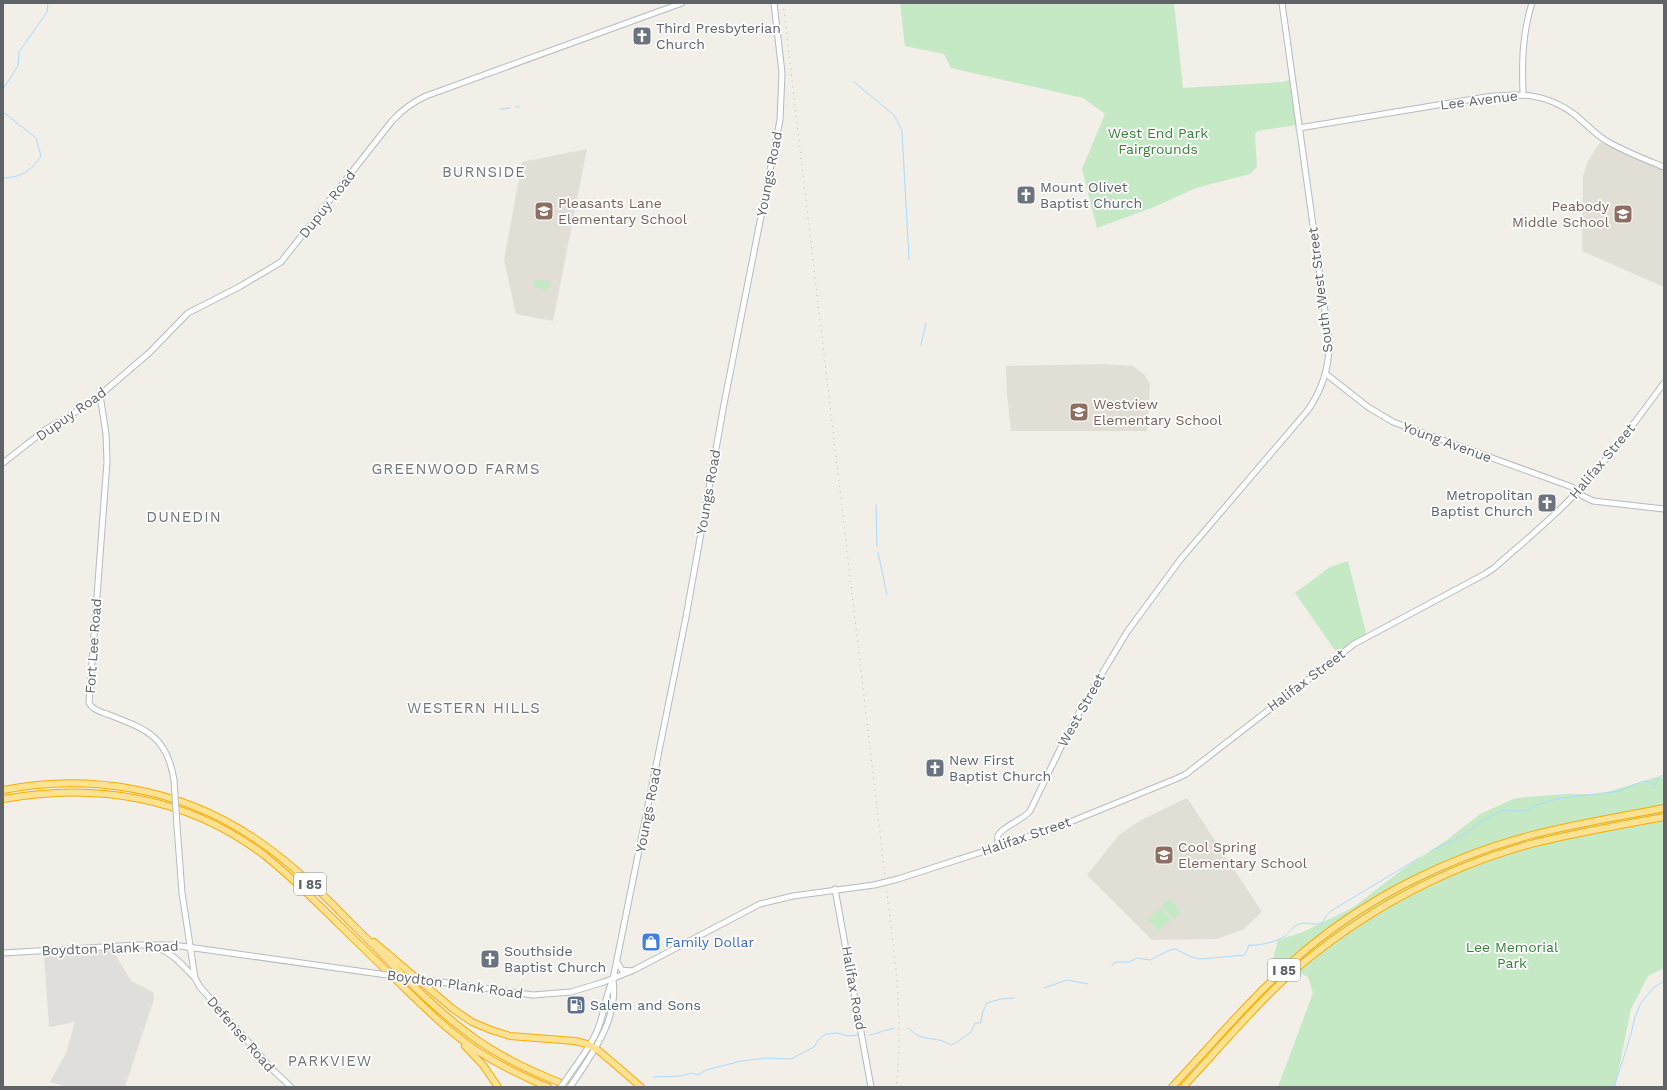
<svg xmlns="http://www.w3.org/2000/svg" width="1667" height="1090" font-family="'Work Sans',sans-serif">
<style>
.industrial{fill:#e0deda}
.education{fill:#e1ded6}
.green{fill:#c5e8c5}
.lines{fill:none;stroke-linecap:round;stroke-linejoin:round}
.stream{stroke:#aadaff;stroke-width:1}
.secondary-casing{stroke:#b6babf;stroke-width:7}
.highway-casing{stroke:#f9ab00;stroke-width:8}
.secondary{stroke:#fff;stroke-width:5}
.highway{stroke:#fde293;stroke-width:6}
.rail{stroke:#b6b7b8;stroke-width:1;stroke-dasharray:1 5;stroke-linecap:butt}
.secondary-bridge-casing{stroke:#b6babf;stroke-width:7;stroke-linecap:butt}
.secondary-bridge{stroke:#fff;stroke-width:5}
.labels{text-anchor:middle;dominant-baseline:central;stroke-width:3.5;stroke-linejoin:round;paint-order:stroke}
.shield{fill:#fff;stroke:#8f9295;stroke-width:1}
.shield-label{font-size:13px;font-weight:bold;fill:#5f6368}
.worship-label{font-size:14px;fill:#5b616d;stroke:#fff;text-anchor:start}
.street-label{font-size:14px;fill:#5f6368;stroke:#fff}
.park-label{font-size:14px;fill:#348238;stroke:#fff}
.education-label{font-size:14px;fill:#785e54;stroke:#fff;text-anchor:start}
.shop-label{font-size:14px;fill:#366cbe;stroke:#fff;text-anchor:start}
.service-label{font-size:14px;fill:#4e5e75;stroke:#fff;text-anchor:start}
.neighbourhood-label{font-size:15px;letter-spacing:1px;fill:#70757a;stroke:#fff}
</style>
<rect width="100%" height="100%" fill="#f1efe8"/>
<polygon class="industrial" points="112,949 131,981 153,992 154,999 125,1087 68,1087 50,1082 66,1053 75,1022 49,1027 44,953"/>
<g class="education">
<polygon points="1600,142 1664,170 1664,287 1582,251 1583,176 1587,163"/>
<polygon points="587,149 553,321 516,314 504,260 522,162"/>
<polygon points="1104,364 1133,366 1145,375 1150,384 1147,431 1011,431 1007,394 1006,366"/>
<polygon points="1187,798 1262,912 1244,929 1217,939 1152,940 1087,875 1119,835 1141,820"/>
</g>
<g class="green">
<polygon points="900,3 1174,3 1183,88 1284,82 1289,80 1296,125 1257,131 1255,135 1257,167 1250,174 1196,188 1154,207 1097,228 1082,169 1105,114 1083,98 951,68 944,54 905,46"/>
<polygon points="535,279 551,282 549,290 533,287"/>
<polygon points="1348,561 1366,633 1337,653 1295,593 1330,567"/>
<polygon points="1657,777 1664,778 1664,968 1648,976 1631,1009 1615,1087 1278,1087 1313,993 1308,977 1273,959 1278,940 1303,932 1352,908 1406,867 1447,840 1480,814 1516,798 1566,794 1601,794"/>
<polygon points="1171,899 1181,913 1173,919 1162,906"/>
<polygon points="1161,908 1171,920 1158,931 1148,919"/>
</g>
<g class="lines">
<g class="stream">
<polyline points="854,82 894,115 902,131 909,259"/>
<polyline points="3,89 18,66 19,52 47,12 48,3"/>
<polyline points="516,107 519,107"/>
<polyline points="500,109 510,108"/>
<path d="M3 112 36 138 41 156C30 172 22 177 3 178"/>
<polyline points="921,345 926,323"/>
<polyline points="876,505 877,546"/>
<polyline points="878,552 887,595"/>
<polyline points="1431,851 1462,836 1479,823 1502,810 1523,811 1530,809 1536,805 1556,799 1620,791 1641,782 1647,781 1653,785 1655,784 1660,776 1664,776"/>
<path d="M1112 966 1115 962H1129L1137 958 1150 960 1170 950 1176 949 1191 957 1200 959 1245 955 1249 945C1259 946 1276 942 1285 936 1290 932 1293 926 1299 924 1308 921 1314 927 1323 922L1326 916 1331 911 1419 858"/>
<polyline points="1044,988 1067,980 1088,984"/>
<path d="M908 1028C912 1031 917 1036 922 1037 933 1040 939 1038 951 1045 958 1043 964 1036 971 1032L975 1023H981C981 1015 984 1009 987 1003L1001 999 1014 998"/>
<polyline points="870,1035 894,1028"/>
<polyline points="654,1077 680,1076 692,1073 698,1075 706,1070 741,1061 767,1058 791,1059 814,1047 819,1039 826,1034 837,1033 848,1036 858,1035"/>
<polyline points="1614,1087 1630,1038 1635,1017 1641,1003 1653,988 1664,981"/>
</g>
<defs>
<g id="secondary">
<path d="M1523 94C1522 61 1522 35 1532 3"/>
<path d="M1299 128 1486 97C1520 93 1546 93 1574 114 1585 123 1594 133 1605 140 1623 151 1644 159 1664 167"/>
<polyline points="1326,374 1368,407 1393,422 1572,487 1583,496 1593,501 1664,509"/>
<path d="M100 395 106 434 107 462 89 703C92 709 100 712 107 714 145 729 167 735 174 780"/>
<path d="M3 463 45 430 84 407 100 395 149 353 188 313 239 287 281 262 392 121C402 110 413 102 426 96L682 3"/>
<polyline points="177,826 182,893 195,978 200,987 272,1069 291,1087"/>
<path d="M999 846C998 843 997 839 998 836 999 829 1024 819 1030 811L1062 745 1082 707 1127 632 1180 560 1308 410C1323 388 1330 366 1329 340L1282 3"/>
<path d="M898 879 1053 829 1178 778 1186 774 1354 644 1485 574 1494 568C1522 543 1551 520 1577 492 1609 458 1636 421 1664 383"/>
<polyline points="835,889 871,1087"/>
<path d="M153 946C172 952 181 964 194 977"/>
<polyline points="3,953 137,945 173,945 380,974"/>
<polyline points="617,962 622,970 631,971"/>
<polyline points="434,981 533,995 571,992 604,982 634,970 760,904 793,896 874,885"/>
<path d="M570 1074C581 1058 594 1042 600 1023 605 1008 606 994 613 979L686 617 724 404 780 120 782 73 774 3"/>
<path d="M577 1077C596 1048 618 1017 613 980"/>
</g>
<g id="highway">
<path d="M3 790C88 773 178 788 251 836 288 860 320 891 350 922 390 961 427 1004 473 1037 503 1059 537 1074 571 1087"/>
<path d="M3 799C96 782 187 797 264 855 283 870 300 886 317 903 343 928 368 953 394 978 421 1004 447 1031 479 1052 501 1066 524 1077 548 1087"/>
<polyline points="374,942 453,1009 472,1022 491,1030 510,1036 575,1041 587,1044 598,1050 641,1087"/>
<polyline points="465,1046 483,1065 498,1087"/>
<path d="M1172 1087C1212 1044 1251 998 1295 959 1361 901 1443 859 1528 836 1573 824 1619 817 1664 808"/>
<path d="M1183 1087C1218 1050 1251 1009 1289 975 1359 914 1441 869 1531 844 1574 833 1620 825 1664 817"/>
</g>
</defs>
<use href="#secondary" class="secondary-casing"/>
<use href="#highway" class="highway-casing"/>
<use href="#secondary" class="secondary"/>
<use href="#highway" class="highway"/>
<path class="rail" d="M783 3 896 970C899 1009 901 1048 896 1087"/>
<defs>
<g id="secondary-bridge">
<polyline points="174,780 177,826"/>
<polyline points="874,885 898,879"/>
<polyline points="380,974 434,981"/>
<polyline points="561,1087 570,1074"/>
<polyline points="570,1087 577,1077"/>
</g>
</defs>
<use href="#secondary-bridge" class="secondary-bridge-casing"/>
<use href="#secondary-bridge" class="secondary-bridge"/>
</g>
<defs>
<symbol id="church-square" viewBox="-11 -11 22 22"><rect x="-9" y="-9" width="18" height="18" rx="4" fill="#6b7280" stroke="#fff"/><path d="M-1.2-6h2.4v3.5h3.3v2.4h-3.3V6h-2.4V-.1h-3.3v-2.4h3.3Z" fill="#fff"/></symbol>
<symbol id="school-square" viewBox="-11 -11 22 22"><rect x="-9" y="-9" width="18" height="18" rx="4" fill="#8d6e63" stroke="#fff"/><path d="M0-5L7-2L0 1L-7-2ZM-4 1L0 2.5L4 1V4Q0 6-4 4Z" fill="#fff"/></symbol>
<symbol id="shop-square" viewBox="-11 -11 22 22"><rect x="-9" y="-9" width="18" height="18" rx="4" fill="#3f7fe0" stroke="#fff"/><path d="M-5-2.5h2.3a2.7 3.5 0 0 1 5.4 0H5L5.5 6h-11ZM-1.5-2.5h3a1.5 2.3 0 0 0-3 0Z" fill="#fff"/></symbol>
<symbol id="fuel-square" viewBox="-11 -11 22 22"><rect x="-9" y="-9" width="18" height="18" rx="4" fill="#5c6f8a" stroke="#fff"/><path d="M-5.5-6h7V0h2V4h1.3V-2.5L3-4.5l.8-.8L6-3V5H2.5V1h-1V6h-7ZM-4.2-4.7v3.2H.2V-4.7Z" fill="#fff"/></symbol>
</defs>
<g fill-rule="evenodd">
<use href="#church-square" x="631" y="25" width="22" height="22"/>
<use href="#church-square" x="1015" y="184" width="22" height="22"/>
<use href="#school-square" x="533" y="200" width="22" height="22"/>
<use href="#school-square" x="1612" y="203" width="22" height="22"/>
<use href="#school-square" x="1068" y="401" width="22" height="22"/>
<use href="#church-square" x="1536" y="492" width="22" height="22"/>
<use href="#church-square" x="924" y="757" width="22" height="22"/>
<use href="#school-square" x="1153" y="844" width="22" height="22"/>
<use href="#shop-square" x="640" y="931" width="22" height="22"/>
<use href="#church-square" x="479" y="948" width="22" height="22"/>
<use href="#fuel-square" x="565" y="994" width="22" height="22"/>
</g>
<g class="labels">
<g class="shield">
<rect x="294" y="873" width="32" height="22" rx="3"/>
<rect x="1268" y="959" width="32" height="22" rx="3"/>
</g>
<g class="shield-label">
<text x="310" y="884">I 85</text>
<text x="1284" y="970">I 85</text>
</g>
<g class="worship-label">
<text x="656" y="28">Third Presbyterian<tspan x="656" dy="16">Church</tspan></text>
<text x="1040" y="187">Mount Olivet<tspan x="1040" dy="16">Baptist Church</tspan></text>
<text x="1533" y="495" text-anchor="end">Metropolitan<tspan x="1533" dy="16">Baptist Church</tspan></text>
<text x="949" y="760">New First<tspan x="949" dy="16">Baptist Church</tspan></text>
<text x="504" y="951">Southside<tspan x="504" dy="16">Baptist Church</tspan></text>
</g>
<g class="street-label">
<text transform="translate(1479 100) rotate(-7)">Lee Avenue</text>
<text transform="translate(769 174) rotate(-79)">Youngs Road</text>
<text transform="translate(327 204) rotate(-52)">Dupuy Road</text>
<text transform="translate(1320 290) rotate(-97)">South West Street</text>
<text transform="translate(71 414) rotate(-35)">Dupuy Road</text>
<text transform="translate(1447 442) rotate(20)">Young Avenue</text>
<text transform="translate(1602 461) rotate(-50)">Halifax Street</text>
<text transform="translate(708 492) rotate(-80)">Youngs Road</text>
<text transform="translate(93 646) rotate(-86)">Fort Lee Road</text>
<text transform="translate(1306 680) rotate(-37)">Halifax Street</text>
<text transform="translate(1081 710) rotate(-61)">West Street</text>
<text transform="translate(648 810) rotate(-79)">Youngs Road</text>
<text transform="translate(1026 836) rotate(-19)">Halifax Street</text>
<text transform="translate(110 948) rotate(-2)">Boydton Plank Road</text>
<text transform="translate(455 984) rotate(8)">Boydton Plank Road</text>
<text transform="translate(854 988) rotate(80)">Halifax Road</text>
<text transform="translate(241 1034) rotate(49)">Defense Road</text>
</g>
<g class="park-label">
<text x="1158" y="133">West End Park<tspan x="1158" dy="16">Fairgrounds</tspan></text>
<text x="1512" y="947">Lee Memorial<tspan x="1512" dy="16">Park</tspan></text>
</g>
<g class="education-label">
<text x="558" y="203">Pleasants Lane<tspan x="558" dy="16">Elementary School</tspan></text>
<text x="1609" y="206" text-anchor="end">Peabody<tspan x="1609" dy="16">Middle School</tspan></text>
<text x="1093" y="404">Westview<tspan x="1093" dy="16">Elementary School</tspan></text>
<text x="1178" y="847">Cool Spring<tspan x="1178" dy="16">Elementary School</tspan></text>
</g>
<g class="shop-label">
<text x="665" y="942">Family Dollar</text>
</g>
<g class="service-label">
<text x="590" y="1005">Salem and Sons</text>
</g>
<g class="neighbourhood-label">
<text x="484" y="172">BURNSIDE</text>
<text x="456" y="469">GREENWOOD FARMS</text>
<text x="184" y="517">DUNEDIN</text>
<text x="474" y="708">WESTERN HILLS</text>
<text x="330" y="1061">PARKVIEW</text>
</g>
</g>
<rect width="1667" height="1090" fill="none" stroke="#5f6368" stroke-width="8"/>
</svg>
